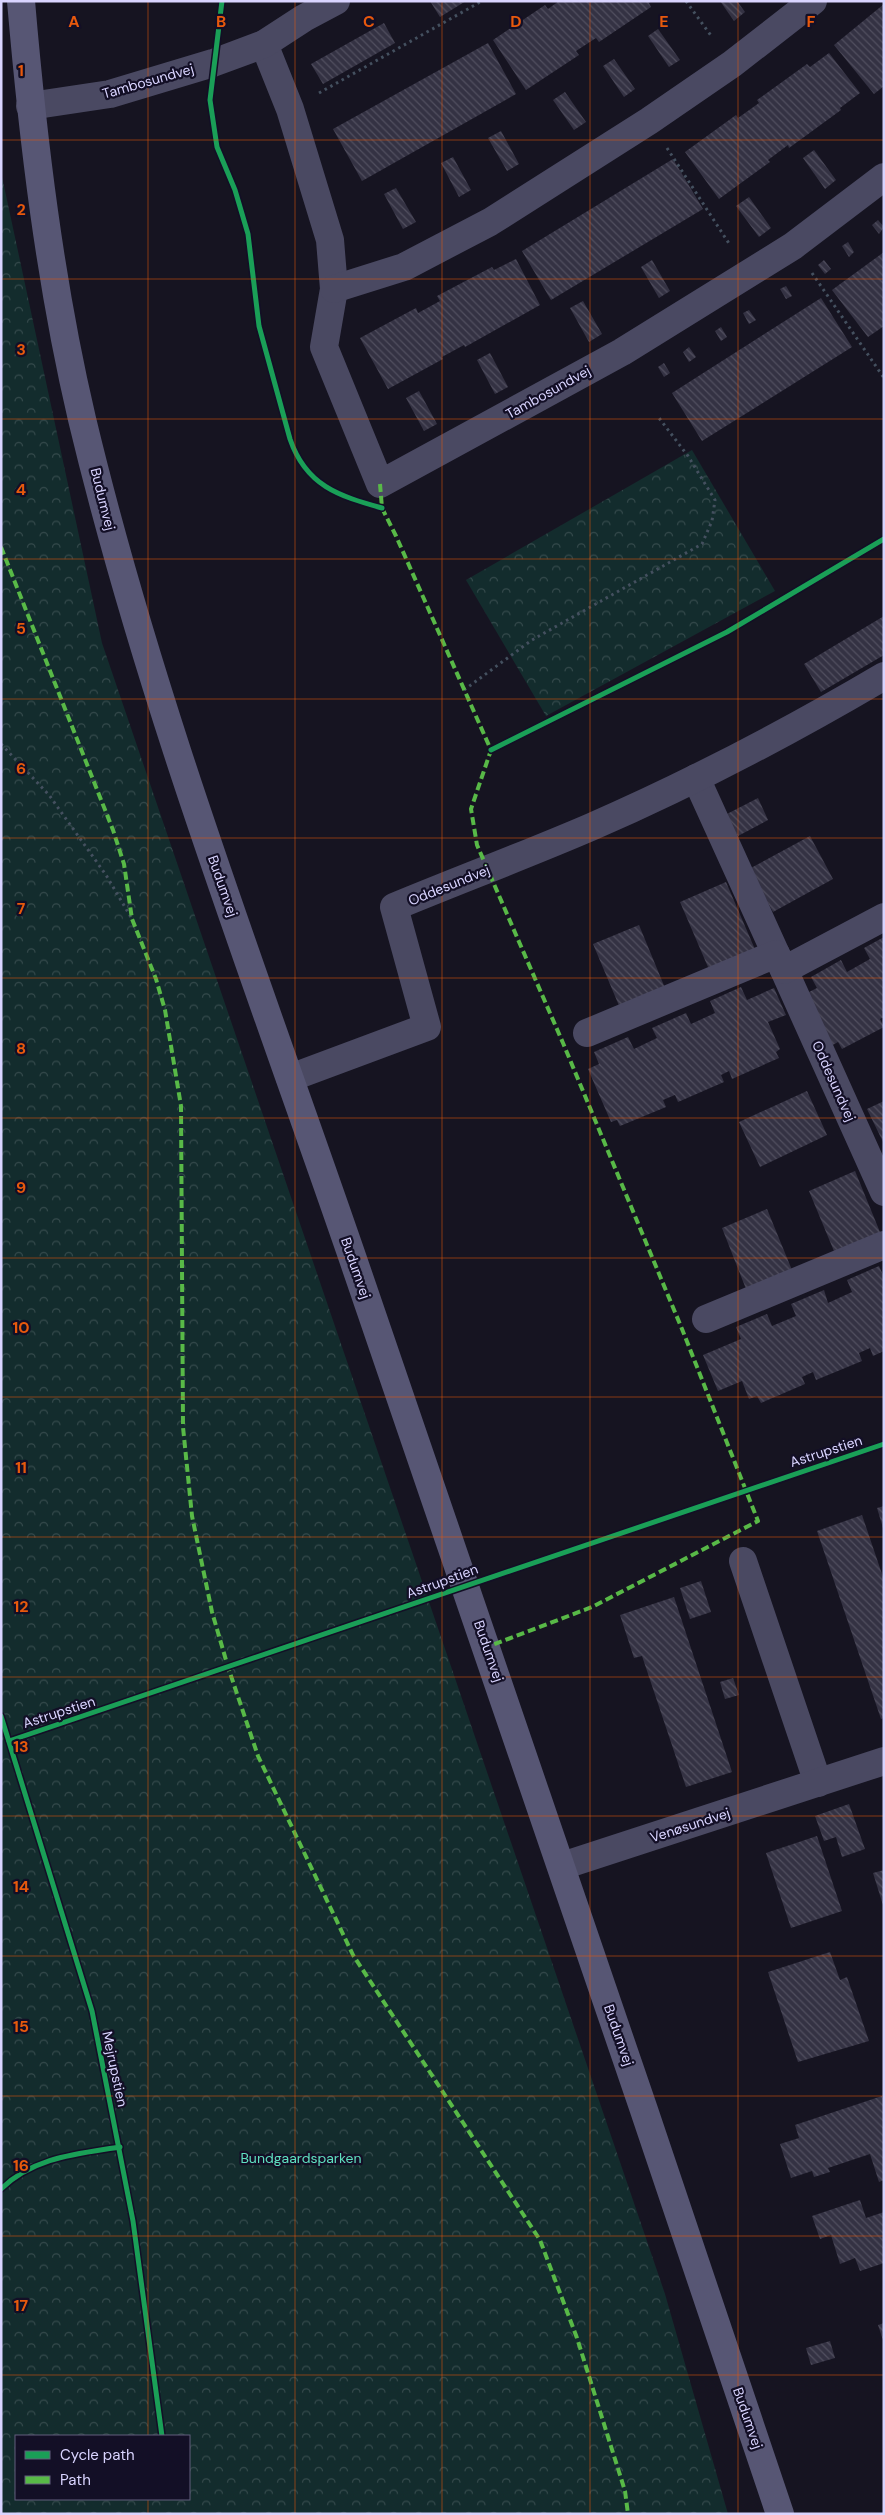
<svg xmlns="http://www.w3.org/2000/svg" width="885" height="2515" font-family="'DM Sans',sans-serif">
<style>
.park{fill:url(#park-crowns);fill-rule:evenodd}
.building{fill:url(#building-back-hatch)}
.lines{fill:none;stroke-linecap:round;stroke-linejoin:round}
.path{stroke:#44505f;stroke-width:3;stroke-dasharray:2.5 4;stroke-linecap:butt}
.street{stroke:#4a4962;stroke-width:28}
.secondary{stroke:#575674;stroke-width:28}
.quiet{stroke:#58b947;stroke-width:4;stroke-dasharray:8 4;stroke-linecap:butt}
.cycleway-casing{stroke:#130f26;stroke-width:8}
.cycleway{stroke:#1a9f57;stroke-width:5}
.grid{fill:none;stroke:#e8590c;stroke-width:1;stroke-opacity:0.55}
.labels{text-anchor:middle;dominant-baseline:central;stroke-width:4.5;stroke-linejoin:round;paint-order:stroke}
.street-label{font-size:14px;fill:#d9d4ff;stroke:#130f26}
.park-label{font-size:14px;fill:#5fe0c0;stroke:#130f26}
.grid-label{font-size:16px;text-anchor:middle;font-weight:bold;fill:#e8590c;stroke:#130f26;stroke-width:4.5;stroke-linejoin:round;paint-order:stroke}
</style>
<defs>
<pattern id="park-crowns" width="20" height="18" patternUnits="userSpaceOnUse" patternTransform="scale(1.25)"><rect width="20" height="18" fill="#132c2d"/><path d="M2 6a3 3 0 1 1 6 0M12 15a3 3 0 1 1 6 0" fill="none" stroke="#354a4c"/></pattern>
<pattern id="building-back-hatch" width="6" height="6" patternUnits="userSpaceOnUse" patternTransform="scale(1.25)"><rect width="6" height="6" fill="#343243"/><path d="M-1 5l2 2M0 0l6 6M5-1l2 2" fill="none" stroke="#514f5f"/></pattern>
</defs>
<rect width="100%" height="100%" fill="#161421"/>
<g class="park">
<path d="M1 172 102 643 665 2294 728 2514H1ZM16 2436H189V2499H16Z"/>
<polygon points="692,450 775,591 546,716 466,580"/>
</g>
<g class="building">
<polygon points="430,1 466,1 440,17"/>
<polygon points="559,1 652,1 649,3 651,7 599,42 596,38 576,51 579,55 526,90 493,40 545,5 548,9"/>
<polygon points="720,1 737,1 745,12 734,21"/>
<polygon points="884,4 884,86 874,94 834,45"/>
<polygon points="384,23 395,43 323,84 311,64"/>
<polygon points="658,29 680,60 669,67 648,36"/>
<polygon points="488,43 516,94 362,181 333,129"/>
<polygon points="829,53 860,93 840,108 841,110 789,148 788,145 768,160 770,162 719,199 685,152 736,115 738,118 759,103 757,100 807,64 810,67"/>
<polygon points="614,59 635,89 624,97 603,66"/>
<polygon points="565,92 586,122 574,130 553,100"/>
<polygon points="501,131 519,164 507,171 488,138"/>
<polygon points="814,150 836,180 825,189 803,158"/>
<polygon points="453,157 471,190 459,197 441,163"/>
<polygon points="673,159 703,209 551,300 522,251"/>
<polygon points="396,188 416,222 403,229 384,194"/>
<polygon points="749,197 771,228 759,237 736,206"/>
<polygon points="878,220 884,227 879,234 872,225"/>
<polygon points="848,242 854,252 849,257 842,246"/>
<polygon points="884,252 884,326 868,337 832,290"/>
<polygon points="516,259 540,305 465,347 464,345 442,357 443,359 388,389 360,338 416,308 418,313 440,301 437,296 492,267 494,270"/>
<polygon points="652,260 670,291 659,298 641,267"/>
<polygon points="824,260 831,269 825,274 818,265"/>
<polygon points="786,286 792,296 786,299 780,289"/>
<polygon points="821,298 852,347 702,441 672,393"/>
<polygon points="583,301 602,334 589,342 570,308"/>
<polygon points="749,310 756,320 749,324 743,313"/>
<polygon points="721,327 727,337 721,341 715,331"/>
<polygon points="689,347 696,357 689,362 683,352"/>
<polygon points="490,353 508,387 495,394 477,360"/>
<polygon points="664,363 670,373 664,377 658,367"/>
<polygon points="419,391 437,424 424,431 406,398"/>
<polygon points="884,616 884,655 821,692 804,664"/>
<polygon points="758,798 768,820 738,836 725,815"/>
<polygon points="810,836 833,879 773,912 749,869"/>
<polygon points="726,882 757,954 711,974 680,902"/>
<polygon points="639,925 665,988 620,1008 593,944"/>
<polygon points="884,937 884,1017 880,1019 884,1027 842,1049 838,1042 831,1046 803,995 817,988 811,977 841,960 847,972 870,959 864,948"/>
<polygon points="741,987 747,1000 774,988 786,1015 768,1022 780,1049 776,1052 779,1058 732,1079 729,1071 721,1075 724,1082 678,1102 675,1095 663,1100 666,1107 620,1126 617,1120 611,1122 588,1069 599,1064 594,1052 628,1037 634,1049 657,1038 652,1028 686,1013 691,1024 715,1013 710,1001"/>
<polygon points="807,1091 827,1135 760,1167 739,1122"/>
<polygon points="884,1101 884,1144 867,1109"/>
<polygon points="855,1171 882,1237 836,1256 809,1191"/>
<polygon points="767,1209 794,1275 748,1294 722,1228"/>
<polygon points="879,1266 884,1277 884,1351 873,1356 870,1348 859,1353 862,1361 816,1380 813,1372 802,1377 805,1384 761,1403 757,1396 749,1399 742,1381 718,1391 703,1355 741,1339 736,1327 767,1314 772,1326 796,1316 791,1304 824,1290 828,1303 852,1292 847,1280"/>
<polygon points="884,1506 884,1528 883,1528 877,1508"/>
<polygon points="862,1515 884,1580 884,1718 881,1719 817,1531"/>
<polygon points="701,1581 711,1612 690,1619 680,1588"/>
<polygon points="674,1597 732,1772 686,1787 642,1656 634,1658 620,1615"/>
<polygon points="733,1678 739,1695 725,1699 720,1682"/>
<polygon points="849,1804 865,1849 842,1857 836,1837 824,1841 815,1816"/>
<polygon points="817,1836 842,1911 791,1928 766,1853"/>
<polygon points="884,1870 884,1905 883,1905 873,1873"/>
<polygon points="830,1952 840,1980 847,1977 869,2041 798,2062 768,1972"/>
<polygon points="882,2096 884,2103 884,2180 879,2182 870,2154 828,2168 830,2172 814,2177 812,2171 791,2178 780,2144 799,2138 795,2125"/>
<polygon points="860,2200 866,2218 884,2212 884,2263 860,2271 855,2258 840,2264 831,2235 820,2239 812,2216"/>
<polygon points="884,2323 884,2340 883,2340 878,2325"/>
<polygon points="830,2341 835,2358 811,2365 806,2348"/>
</g>
<g class="lines">
<g class="path">
<polyline points="686,1 712,37"/>
<polyline points="319,93 482,1"/>
<polyline points="667,148 730,245"/>
<polyline points="812,273 884,378"/>
<polyline points="464,690 532,640 702,544 712,521 715,500 688,456 659,418"/>
<polyline points="1,744 49,795 106,875 132,919"/>
</g>
<g class="street">
<polyline points="264,44 290,109 330,240 334,289 324,347 380,484 622,352 793,246 884,177"/>
<polyline points="30,106 110,94 213,63 264,44 304,18 336,1"/>
<polyline points="334,289 404,267 490,222 649,121 732,64 813,1"/>
<polyline points="696,778 776,954"/>
<polyline points="784,970 884,1192"/>
<polyline points="587,1033 776,954 784,970 884,917"/>
<path d="M290 1078 427 1027 394 907C459 880 526 855 591 827 692 783 789 732 884 676"/>
<polyline points="706,1319 884,1245"/>
<polyline points="743,1561 818,1783"/>
<polyline points="562,1866 884,1761"/>
</g>
<path class="secondary" d="M21 1C33 141 50 283 82 419 151 707 258 983 354 1262 498 1679 640 2096 780 2514"/>
<g class="quiet">
<polyline points="380,484 382,508 396,536 491,750 471,809 477,845 563,1043 682,1329 758,1521 592,1607 487,1647"/>
<polyline points="1,547 113,830 124,864 132,919 156,979 165,1010 181,1106 183,1427 192,1516 212,1612 228,1667 258,1756 353,1955 540,2240 577,2338 625,2491 628,2514"/>
</g>
<defs>
<g id="cycleway">
<path d="M222 1 210 100 217 147 235 190 248 234 259 326 290 439C306 486 339 496 382 508"/>
<polyline points="491,750 727,632 884,539"/>
<polyline points="1,1716 92,2011 133,2221 162,2436"/>
<polyline points="9,1741 884,1444"/>
<path d="M1 2189C34 2157 77 2154 120 2147"/>
</g>
</defs>
<use href="#cycleway" class="cycleway-casing"/>
<use href="#cycleway" class="cycleway"/>
</g>
<path class="grid" d="M148 1V2436M295 1V2514M442 1V2514M590 1V2514M738 1V2514M1 140H884M1 279H884M1 419H884M1 559H884M1 699H884M1 838H884M1 978H884M1 1118H884M1 1258H884M1 1397H884M1 1537H884M1 1677H884M1 1816H884M1 1956H884M1 2096H884M1 2236H884M1 2375H884M148 2499V2514"/>
<g class="labels">
<g class="street-label">
<text transform="translate(148 81) rotate(-16)">Tambosundvej</text>
<text transform="translate(548 392) rotate(-29)">Tambosundvej</text>
<text transform="translate(103 499) rotate(76)">Budumvej</text>
<text transform="translate(449 885) rotate(-22)">Oddesundvej</text>
<text transform="translate(223 886) rotate(71)">Budumvej</text>
<text transform="translate(834 1081) rotate(66)">Oddesundvej</text>
<text transform="translate(356 1268) rotate(71)">Budumvej</text>
<text transform="translate(826 1451) rotate(-18)">Astrupstien</text>
<text transform="translate(442 1581) rotate(-20)">Astrupstien</text>
<text transform="translate(489 1651) rotate(71)">Budumvej</text>
<text transform="translate(59 1712) rotate(-18)">Astrupstien</text>
<text transform="translate(690 1825) rotate(-18)">Venøsundvej</text>
<text transform="translate(619 2035) rotate(71)">Budumvej</text>
<text transform="translate(115 2069) rotate(78)">Mejrupstien</text>
<text transform="translate(748 2418) rotate(71)">Budumvej</text>
</g>
<g class="park-label">
<text x="301" y="2158">Bundgaardsparken</text>
</g>
</g>
<g class="grid-label">
<text x="74" y="27">A</text>
<text x="221" y="27">B</text>
<text x="369" y="27">C</text>
<text x="516" y="27">D</text>
<text x="664" y="27">E</text>
<text x="811" y="27">F</text>
<text x="21" y="76">1</text>
<text x="21" y="215">2</text>
<text x="21" y="355">3</text>
<text x="21" y="495">4</text>
<text x="21" y="634">5</text>
<text x="21" y="774">6</text>
<text x="21" y="914">7</text>
<text x="21" y="1054">8</text>
<text x="21" y="1193">9</text>
<text x="21" y="1333">10</text>
<text x="21" y="1473">11</text>
<text x="21" y="1612">12</text>
<text x="21" y="1752">13</text>
<text x="21" y="1892">14</text>
<text x="21" y="2032">15</text>
<text x="21" y="2171">16</text>
<text x="21" y="2311">17</text>
</g>
<rect width="885" height="2515" fill="none" stroke="#d9d4ff" stroke-width="5"/>
<rect x="15" y="2435" width="175" height="65" fill="#130f26" stroke="#625e7d"/>
<rect x="25" y="2451" width="25" height="8" fill="#1a9f57" stroke="#625e7d"/>
<text x="60" y="2460" font-size="15" fill="#d9d4ff">Cycle path</text>
<rect x="25" y="2476" width="25" height="8" fill="#58b947" stroke="#625e7d"/>
<text x="60" y="2485" font-size="15" fill="#d9d4ff">Path</text>
</svg>
